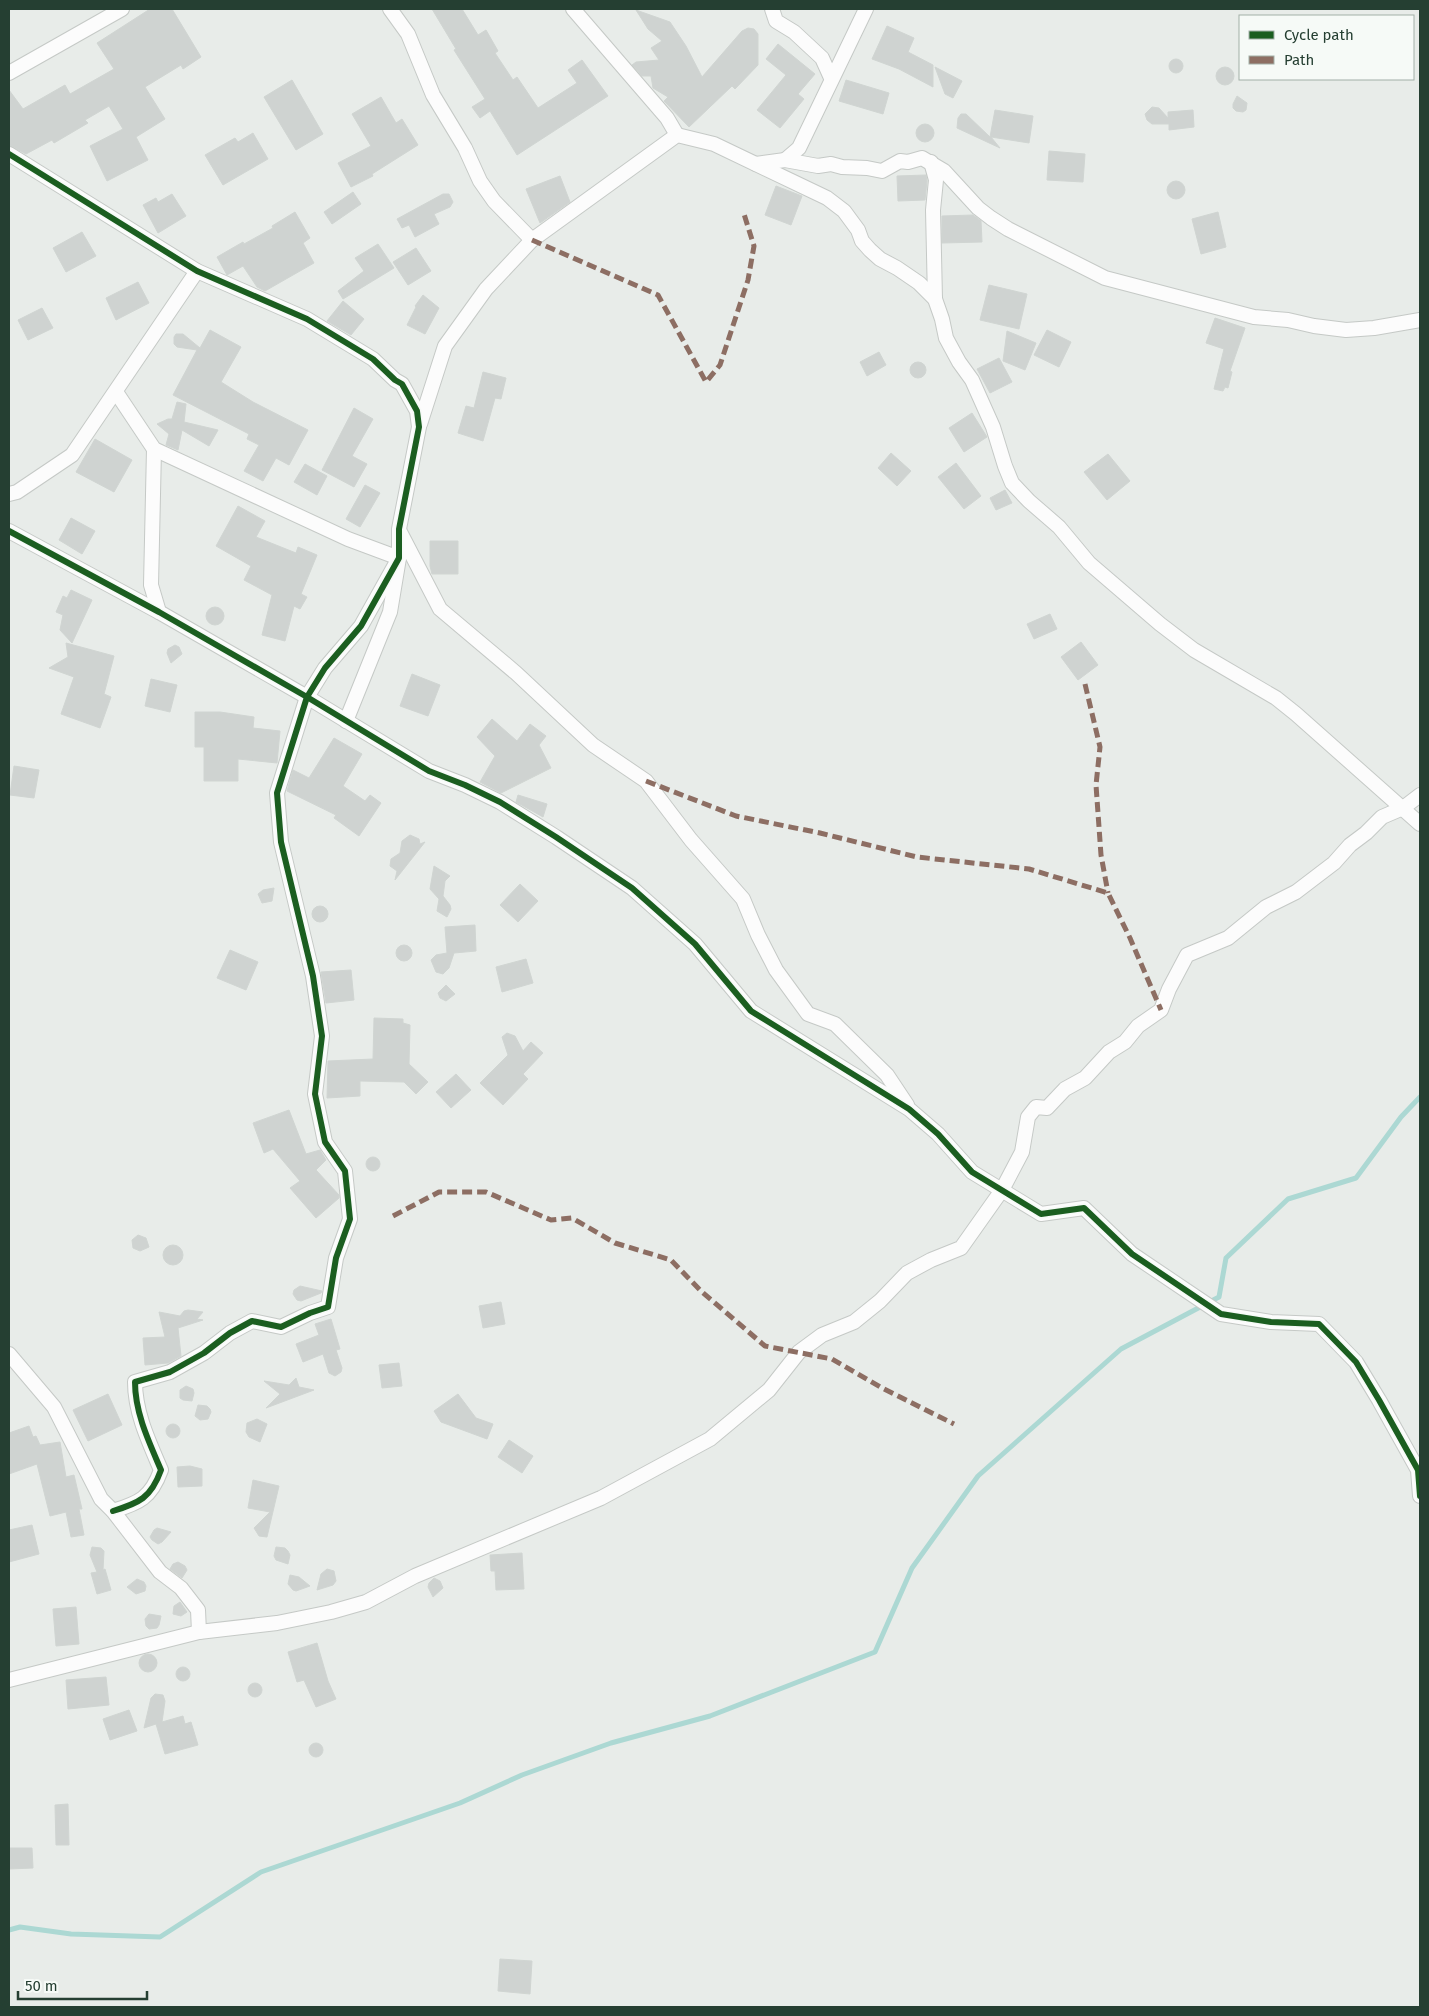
<svg xmlns="http://www.w3.org/2000/svg" width="1429" height="2016" font-family="'Fira Sans',sans-serif">
<style>
.lines{fill:none;stroke-linecap:round;stroke-linejoin:round}
.stream{stroke:#acd8d3;stroke-width:5}
.building{fill:#cfd3d1;stroke:#d0d5d2}
.minor-casing{stroke:#c5c9c6;stroke-width:16}
.minor{stroke:#fcfcfc;stroke-width:14}
.quiet{stroke:#8d6e63;stroke-width:5;stroke-dasharray:10 5;stroke-linecap:butt}
.cycleway-casing{stroke:#f6faf7;stroke-width:9}
.cycleway{stroke:#1b5e20;stroke-width:6}
</style>
<rect width="100%" height="100%" fill="#e8ece9"/>
<g class="lines">
<polyline class="stream" points="9,1930 20,1927 71,1934 160,1937 261,1872 460,1803 522,1775 611,1743 710,1716 875,1652 912,1568 978,1476 1121,1349 1219,1297 1226,1258 1288,1199 1356,1178 1401,1117 1420,1097"/>
</g>
<g class="building">
<polygon points="150,9 172,9 201,57 183,69 181,65 145,87 165,119 136,137 148,160 107,181 90,146 123,129 109,106 85,120 88,123 54,143 52,140 26,154 9,145 9,90 23,109 65,85 70,94 114,69 97,43"/>
<polygon points="432,9 462,9 478,35 486,30 498,51 495,53 513,80 517,77 538,108 577,83 568,70 582,60 608,96 517,155 490,111 480,118 472,107 485,99 454,50 456,49"/>
<polygon points="636,10 670,22 686,46 702,77 742,31 748,28 754,29 758,34 758,65 735,89 732,86 689,127 664,101 668,97 653,88 651,76 642,76 632,65 636,62 659,60 651,48 662,41 648,29"/>
<polygon points="887,26 914,38 908,52 933,65 933,87 899,69 872,59"/>
<polygon points="778,44 815,74 798,94 804,99 780,128 757,110 786,75 766,59"/>
<circle cx="1176" cy="66" r="7"/>
<polygon points="935,67 962,81 953,98 945,94"/>
<circle cx="1225" cy="76" r="9"/>
<polygon points="292,80 323,134 296,150 264,97"/>
<polygon points="846,80 889,93 883,114 839,101"/>
<polygon points="1237,96 1247,103 1246,110 1243,112 1236,111 1233,108 1233,104"/>
<polygon points="381,97 396,123 402,119 418,145 372,174 373,176 351,187 338,163 371,146 352,114"/>
<polygon points="1152,107 1159,108 1168,118 1168,112 1193,110 1194,127 1169,130 1169,124 1152,124 1147,120 1145,114"/>
<polygon points="995,110 1033,116 1029,143 991,137 1000,148 957,128 958,118 961,114 966,114 990,137"/>
<circle cx="925" cy="133" r="9"/>
<polygon points="253,133 268,159 223,185 205,155 235,138 238,142"/>
<polygon points="1049,151 1085,154 1083,182 1047,180"/>
<polygon points="926,175 927,181 925,200 898,201 897,176"/>
<polygon points="560,176 570,202 540,223 526,189"/>
<circle cx="1176" cy="190" r="9"/>
<polygon points="776,186 802,196 791,225 765,215"/>
<polygon points="353,192 361,204 332,224 324,212"/>
<polygon points="172,194 186,216 158,233 143,205 156,198 158,202"/>
<polygon points="443,194 449,194 453,202 450,207 434,214 439,224 415,237 409,225 402,228 397,219"/>
<polygon points="295,212 310,238 303,243 314,263 265,291 257,287 243,266 227,275 217,257 243,242 244,244 273,228 272,226"/>
<polygon points="1218,212 1226,247 1201,254 1192,219"/>
<polygon points="973,215 981,221 982,242 942,243 942,216"/>
<polygon points="82,232 96,256 66,272 53,248"/>
<polygon points="378,244 394,268 343,299 338,291 364,271 355,258"/>
<polygon points="416,248 431,271 408,285 393,262"/>
<polygon points="138,282 149,303 116,320 106,298"/>
<polygon points="989,285 1027,294 1019,329 980,320"/>
<polygon points="423,295 439,308 425,334 407,325 416,307 415,306"/>
<polygon points="343,301 364,319 351,335 327,321"/>
<polygon points="42,308 53,328 28,340 18,320"/>
<polygon points="1215,318 1245,328 1230,371 1232,372 1228,388 1225,387 1223,391 1214,389 1224,349 1206,343"/>
<polygon points="210,330 241,347 221,382 253,402 308,430 289,465 276,458 263,481 244,471 259,445 247,439 249,434 173,395 197,350 177,347 174,344 174,337 176,334 183,334 200,348"/>
<polygon points="1047,330 1071,342 1059,367 1034,355"/>
<polygon points="1007,331 1036,343 1025,370 1003,361"/>
<polygon points="879,352 886,365 867,376 860,362"/>
<polygon points="999,358 1012,382 990,393 977,369"/>
<circle cx="918" cy="370" r="8"/>
<polygon points="483,372 506,378 501,399 495,398 483,441 458,433 466,406 474,408"/>
<polygon points="177,402 186,404 184,422 218,430 209,446 182,430 178,450 166,445 169,434 157,424 168,419 172,419"/>
<polygon points="354,408 373,419 352,456 367,464 354,487 322,470"/>
<polygon points="972,413 987,437 964,452 949,428"/>
<polygon points="95,439 132,460 114,492 76,472"/>
<polygon points="891,453 911,471 897,486 878,468"/>
<polygon points="1108,454 1130,481 1107,500 1084,472"/>
<polygon points="956,463 981,496 964,509 938,477"/>
<polygon points="305,464 327,476 317,495 294,482"/>
<polygon points="365,485 380,493 360,527 346,519"/>
<polygon points="1005,490 1012,503 996,510 990,498"/>
<polygon points="238,506 265,521 256,537 296,553 298,547 317,555 301,594 307,597 300,609 294,606 285,641 262,635 272,595 244,580 251,566 216,546"/>
<polygon points="71,518 95,531 82,554 59,540"/>
<polygon points="430,541 458,541 458,574 432,574 430,566"/>
<polygon points="71,590 92,600 72,643 60,630 63,615 56,612 63,596 67,598"/>
<circle cx="215" cy="616" r="9"/>
<polygon points="1050,614 1057,629 1034,639 1027,624"/>
<polygon points="1081,642 1098,665 1078,680 1061,657"/>
<polygon points="66,643 114,656 104,694 111,697 100,728 61,714 74,677 49,668 68,657"/>
<polygon points="175,645 179,647 182,654 171,663 167,653 168,649"/>
<polygon points="412,674 440,685 428,716 400,706"/>
<polygon points="151,679 177,685 170,712 145,706"/>
<polygon points="195,712 220,712 254,717 253,728 280,731 277,763 238,759 238,781 204,781 204,747 195,747"/>
<polygon points="492,719 517,741 530,724 546,736 539,745 551,768 501,793 480,782 495,756 477,737"/>
<polygon points="334,738 362,754 343,786 365,801 370,795 381,803 359,836 334,818 336,815 287,791 293,770 309,778"/>
<polygon points="14,766 39,770 34,798 10,795"/>
<polygon points="518,795 547,804 543,817 516,802"/>
<polygon points="410,835 419,839 420,844 425,842 395,880 397,871 390,866 391,859 400,853 402,841"/>
<polygon points="434,866 450,876 445,881 443,896 450,905 451,909 447,917 437,911 439,899 430,889"/>
<polygon points="520,884 538,901 518,922 500,905"/>
<polygon points="274,888 272,901 262,903 258,894 263,890"/>
<circle cx="320" cy="914" r="8"/>
<polygon points="475,925 476,951 454,953 449,968 443,974 436,972 431,960 436,955 447,953 445,927"/>
<circle cx="404" cy="953" r="8"/>
<polygon points="230,950 258,962 246,990 217,978"/>
<polygon points="526,959 533,983 502,992 496,967"/>
<polygon points="351,970 354,1000 326,1003 321,972"/>
<polygon points="446,985 455,994 446,1001 440,998 438,993"/>
<polygon points="374,1018 403,1019 403,1023 410,1025 409,1064 428,1082 416,1094 404,1082 360,1081 360,1096 327,1098 328,1061 373,1059"/>
<polygon points="507,1033 515,1036 523,1051 531,1042 543,1053 523,1074 528,1079 503,1105 480,1083 508,1055 502,1037"/>
<polygon points="456,1074 471,1090 451,1108 436,1092"/>
<polygon points="289,1110 306,1154 320,1150 326,1160 316,1170 339,1195 339,1198 316,1218 290,1188 300,1181 273,1149 264,1153 253,1123"/>
<circle cx="373" cy="1164" r="7"/>
<polygon points="138,1235 146,1238 149,1247 140,1251 133,1248 132,1240"/>
<circle cx="173" cy="1255" r="10"/>
<polygon points="300,1286 322,1291 321,1293 301,1301 297,1300 293,1294 294,1290"/>
<polygon points="501,1302 505,1324 483,1328 479,1306"/>
<polygon points="188,1310 203,1312 197,1319 203,1320 178,1328 181,1356 168,1363 145,1365 143,1338 165,1337 159,1312 180,1316 184,1311"/>
<polygon points="331,1319 340,1349 336,1350 342,1368 341,1372 335,1376 329,1373 323,1354 303,1362 296,1344 319,1335 315,1324"/>
<polygon points="399,1363 402,1386 382,1388 379,1365"/>
<polygon points="296,1378 299,1387 314,1390 266,1408 280,1394 264,1381 289,1385"/>
<polygon points="186,1386 193,1389 194,1393 192,1401 183,1400 180,1398 180,1390"/>
<polygon points="108,1394 122,1425 88,1441 73,1410"/>
<polygon points="458,1394 476,1418 493,1424 487,1439 441,1422 434,1411"/>
<polygon points="198,1405 207,1406 210,1409 211,1412 208,1419 200,1420 195,1416"/>
<polygon points="257,1419 267,1424 260,1442 249,1437 246,1432 247,1423"/>
<circle cx="173" cy="1431" r="7"/>
<polygon points="29,1426 33,1437 36,1436 40,1445 60,1442 66,1477 74,1475 82,1509 79,1509 84,1535 71,1537 66,1512 50,1516 37,1464 9,1474 9,1433"/>
<polygon points="509,1440 533,1456 522,1473 498,1457"/>
<polygon points="190,1466 202,1469 202,1486 178,1487 177,1467"/>
<polygon points="253,1480 279,1486 267,1537 259,1536 254,1528 270,1512 248,1508"/>
<polygon points="32,1525 39,1554 9,1562 9,1530"/>
<polygon points="157,1528 171,1532 162,1542 158,1544 152,1540 150,1537 154,1530"/>
<polygon points="92,1547 101,1548 104,1551 103,1570 105,1569 111,1590 97,1594 91,1573 97,1572 90,1555"/>
<polygon points="276,1547 285,1548 288,1551 290,1555 288,1564 276,1560 274,1556"/>
<polygon points="522,1553 524,1589 496,1590 495,1571 491,1571 490,1555"/>
<polygon points="178,1562 185,1566 187,1570 182,1578 170,1569 173,1564"/>
<polygon points="327,1569 334,1571 336,1581 333,1585 317,1590 321,1574"/>
<polygon points="290,1575 299,1577 310,1586 296,1591 293,1590 288,1584"/>
<polygon points="434,1578 440,1581 443,1588 433,1597 428,1587 429,1583"/>
<polygon points="137,1579 144,1582 146,1586 145,1591 136,1594 127,1587"/>
<polygon points="180,1602 187,1612 181,1616 173,1614 174,1606"/>
<polygon points="76,1607 79,1644 56,1646 53,1609"/>
<polygon points="149,1614 161,1616 159,1625 157,1628 149,1629 146,1626 145,1619"/>
<polygon points="317,1643 328,1681 336,1699 316,1707 304,1680 297,1682 288,1652"/>
<circle cx="148" cy="1663" r="9"/>
<circle cx="183" cy="1674" r="7"/>
<polygon points="106,1677 109,1705 68,1709 66,1680"/>
<circle cx="255" cy="1690" r="7"/>
<polygon points="155,1694 163,1695 165,1701 162,1722 183,1716 185,1724 191,1722 198,1745 165,1754 156,1724 144,1728 151,1698"/>
<polygon points="129,1710 137,1731 110,1740 103,1719"/>
<circle cx="316" cy="1750" r="7"/>
<polygon points="68,1804 69,1845 56,1845 55,1805"/>
<polygon points="9,1848 32,1848 33,1868 9,1869"/>
<polygon points="500,1959 532,1961 530,1994 498,1991"/>
</g>
<g class="lines">
<defs>
<g id="minor">
<polyline points="390,9 408,34 433,95 465,148 480,181 494,201 532,240"/>
<polyline points="573,9 667,118 677,135"/>
<polyline points="772,9 776,21 794,32 822,58 831,78"/>
<polyline points="9,73 122,9"/>
<path d="M9 154 197 271 307 319 373 359 395 380 402 384 417 411 419 427 399 529V558L361 626 325 668 307 697 277 793 281 842 313 976 322 1036 315 1094 325 1142 345 1171 350 1219 336 1258 328 1307 310 1313 281 1327 252 1321 230 1333 204 1353 170 1372 135 1382C135 1413 149 1442 161 1470 151 1498 139 1503 113 1511"/>
<polyline points="785,160 799,148 866,9"/>
<polyline points="931,162 936,180 933,210 935,299"/>
<polyline points="756,164 785,160 818,166 831,164 842,167 867,168 882,171 900,161 908,162 922,158 944,171 978,208 991,218 1008,229 1105,278 1254,317 1288,320 1314,326 1346,330 1374,328 1420,320"/>
<polyline points="116,392 154,449 348,539 399,558 390,612 346,721"/>
<polyline points="420,424 445,346 486,289 532,240 677,135 714,144 827,198 844,211 858,230 862,241 870,250 880,259 897,268 919,283 935,299 942,319 946,338 959,362 972,380 993,427 1005,466 1012,483 1029,501 1059,527 1089,563 1160,624 1194,650 1276,698 1296,714 1420,824"/>
<polyline points="154,449 151,585 159,612"/>
<polyline points="9,494 17,492 72,455 197,271"/>
<polyline points="9,531 159,612 307,697 429,771 465,785 500,802 556,837 632,888 695,944 751,1011 909,1109 938,1134 972,1172 1041,1214 1084,1208 1132,1254 1221,1314 1271,1322 1319,1324 1356,1362 1379,1400 1418,1470 1420,1496"/>
<polyline points="400,532 440,609 516,673 593,745 646,781 691,840 743,899 758,935 776,970 808,1014 835,1024 887,1075 907,1105"/>
<polyline points="9,1354 54,1407 101,1499 113,1511 160,1572 181,1588 198,1610 199,1632"/>
<polyline points="9,1680 199,1632 277,1623 331,1612 366,1602 415,1576 601,1498 710,1439 769,1390 799,1352 822,1335 854,1322 880,1301 907,1273 931,1260 961,1248 1002,1190 1022,1152 1028,1117 1036,1107 1047,1108 1065,1089 1085,1078 1109,1052 1125,1042 1138,1026 1161,1010 1169,989 1187,955 1228,938 1266,907 1296,892 1334,863 1350,845 1366,833 1382,817 1403,808 1420,795"/>
</g>
</defs>
<use href="#minor" class="minor-casing"/>
<use href="#minor" class="minor"/>
<g class="quiet">
<polyline points="532,240 658,295 706,382 720,365 748,280 754,246 744,214"/>
<polyline points="1085,684 1100,747 1096,785 1101,855 1108,893"/>
<polyline points="646,781 736,816 820,833 917,857 1029,869 1108,893 1130,938 1161,1010"/>
<polyline points="393,1216 439,1192 486,1192 551,1220 572,1218 615,1243 671,1260 702,1292 765,1346 832,1359 882,1388 954,1424"/>
</g>
<defs>
<g id="cycleway">
<path d="M9 154 197 271 307 319 373 359 395 380 402 384 417 411 419 427 399 529V558L361 626 325 668 307 697 277 793 281 842 313 976 322 1036 315 1094 325 1142 345 1171 350 1219 336 1258 328 1307 310 1313 281 1327 252 1321 230 1333 204 1353 170 1372 135 1382C135 1413 149 1442 161 1470 151 1498 139 1503 113 1511"/>
<polyline points="9,531 159,612 307,697 429,771 465,785 500,802 556,837 632,888 695,944 751,1011 909,1109 938,1134 972,1172 1041,1214 1084,1208 1132,1254 1221,1314 1271,1322 1319,1324 1356,1362 1379,1400 1418,1470 1420,1496"/>
</g>
</defs>
<use href="#cycleway" class="cycleway-casing"/>
<use href="#cycleway" class="cycleway"/>
</g>
<rect width="1429" height="2016" fill="none" stroke="#253f32" stroke-width="20"/>
<rect x="1239" y="15" width="175" height="65" fill="#f6faf7" stroke="#a2afa8"/>
<rect x="1249" y="31" width="25" height="8" fill="#1b5e20" stroke="#a2afa8"/>
<text x="1284" y="40" font-size="15" fill="#253f32">Cycle path</text>
<rect x="1249" y="56" width="25" height="8" fill="#8d6e63" stroke="#a2afa8"/>
<text x="1284" y="65" font-size="15" fill="#253f32">Path</text>
<path d="M18 1991v8h129v-8" fill="none" stroke="#253f32" stroke-width="2.5"/>
<text x="25" y="1991" font-size="15" fill="#253f32" stroke="#f6faf7" stroke-width="4" paint-order="stroke">50 m</text>
</svg>
